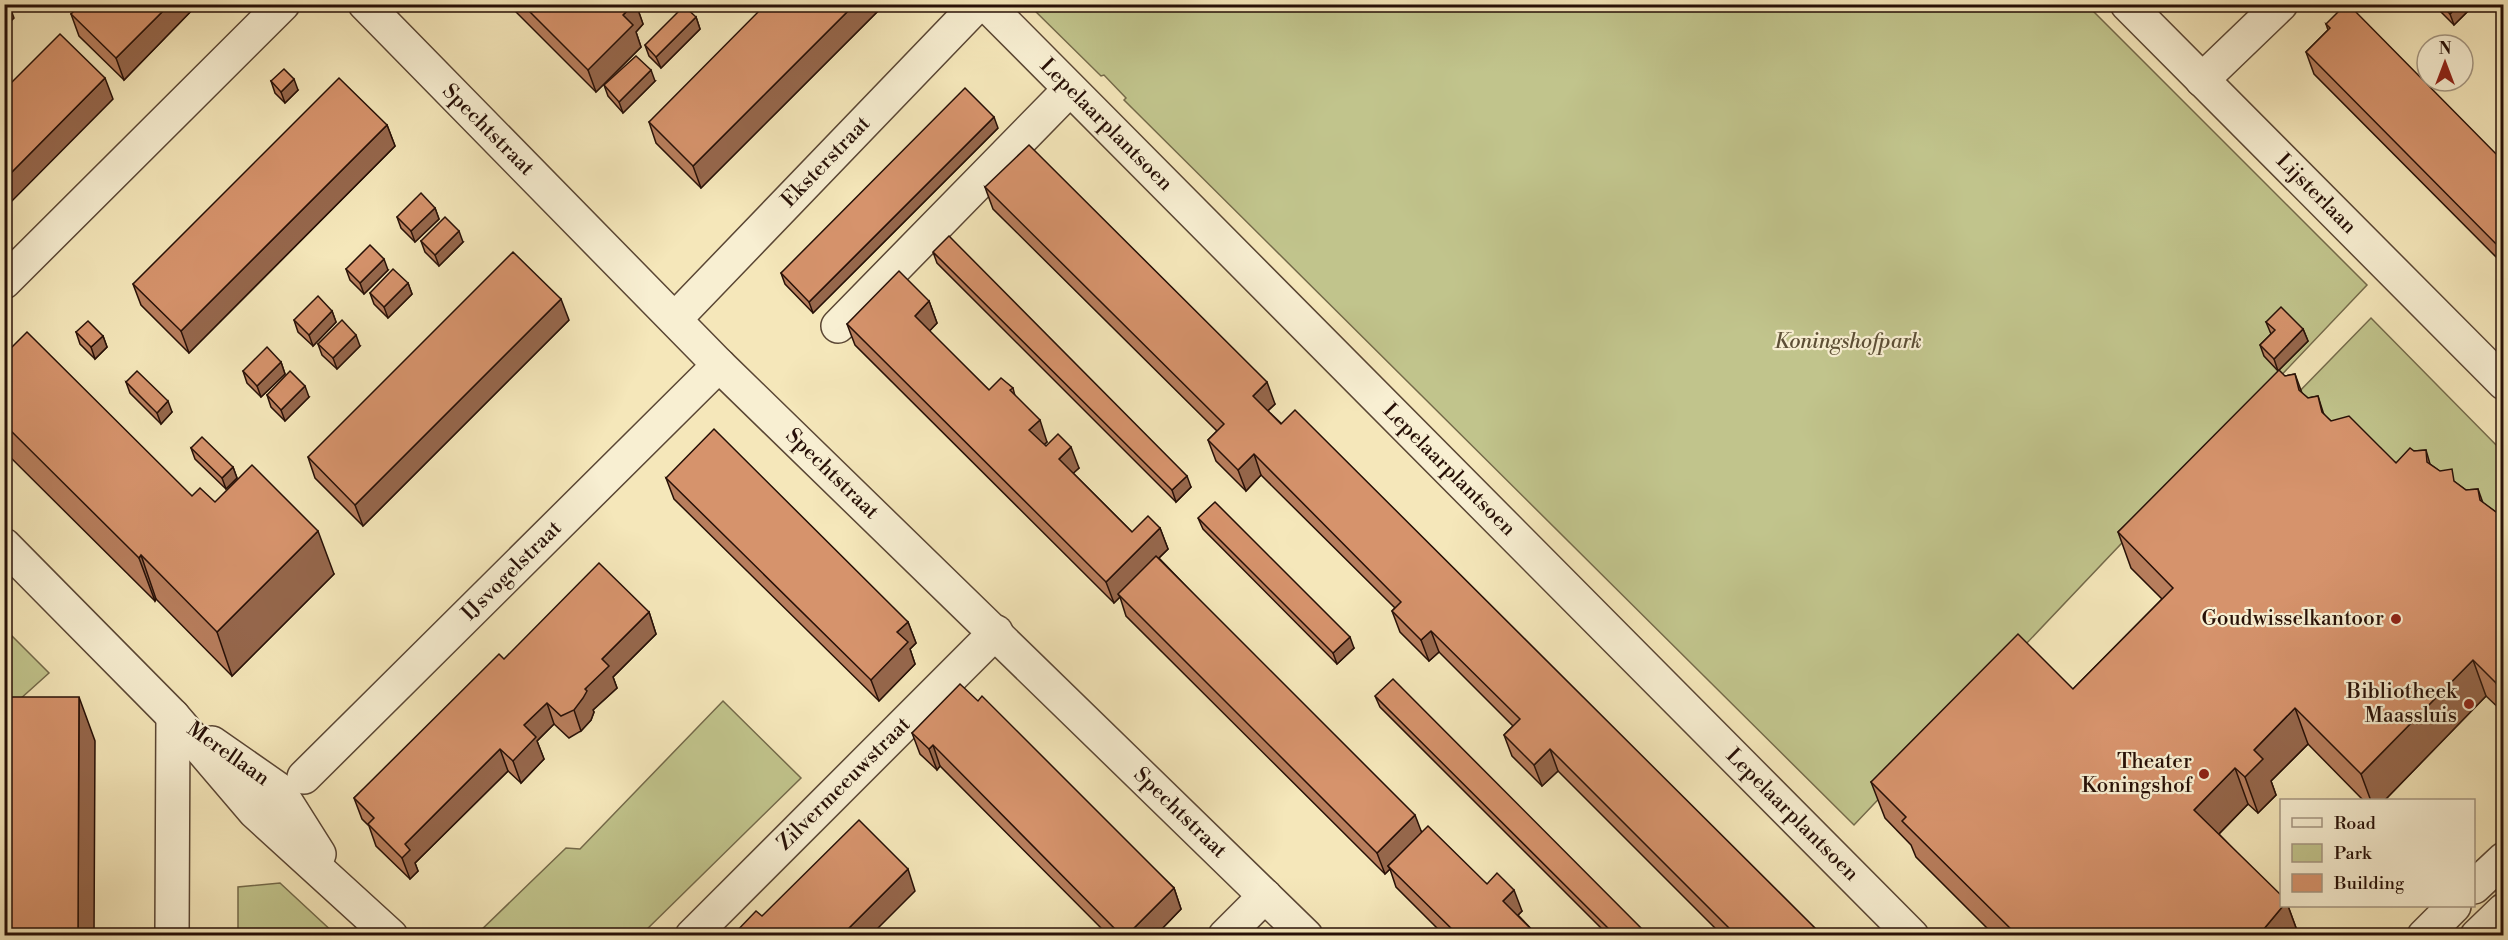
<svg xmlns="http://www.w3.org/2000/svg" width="2508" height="940" font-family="'Libre Bodoni',serif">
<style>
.green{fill:#c1c48c;stroke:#746a4a;stroke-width:1.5}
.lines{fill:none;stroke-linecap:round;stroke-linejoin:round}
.minor-casing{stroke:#5a4634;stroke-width:36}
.minor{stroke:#f8efd2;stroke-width:33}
.wall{fill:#b87e5d;stroke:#271007;stroke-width:1.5}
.shaded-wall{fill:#96674c;stroke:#271007;stroke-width:1.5}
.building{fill:#d6936c;stroke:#271007;stroke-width:1.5}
.poi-dot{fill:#8f2418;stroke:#f8efd2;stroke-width:2}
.labels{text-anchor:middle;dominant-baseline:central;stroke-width:4.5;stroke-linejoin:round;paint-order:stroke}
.street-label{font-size:21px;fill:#271007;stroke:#f8efd2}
.park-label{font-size:21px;font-style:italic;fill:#5d4f36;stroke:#f8efd2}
.poi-label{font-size:21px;fill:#271007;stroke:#f8efd2;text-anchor:end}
</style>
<rect width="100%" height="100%" fill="#f5e7ba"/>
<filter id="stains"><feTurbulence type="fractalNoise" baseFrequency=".00333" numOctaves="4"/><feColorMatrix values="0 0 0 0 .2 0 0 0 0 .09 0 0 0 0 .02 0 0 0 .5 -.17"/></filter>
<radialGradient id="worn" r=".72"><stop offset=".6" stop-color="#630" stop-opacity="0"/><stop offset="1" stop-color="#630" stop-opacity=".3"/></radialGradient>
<g class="green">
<polygon points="1029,5 2087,5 2367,285 1854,825 1124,100 1126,98 1104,75 1101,76"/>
<polygon points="2371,318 2503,452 2503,531 2409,499 2293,398"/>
<polygon points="4,628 49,673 9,709 5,709"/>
<polygon points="723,701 801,778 641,935 476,935 566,848 580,849"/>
<polygon points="280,883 336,935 238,935 238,887"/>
</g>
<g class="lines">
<defs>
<g id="minor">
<polyline points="365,4 719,365 1306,936"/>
<polyline points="986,4 1912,936"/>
<polyline points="2127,4 2504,383"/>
<polyline points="2202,80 2281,4"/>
<polyline points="4,282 283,4"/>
<polyline points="675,319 978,4"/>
<polyline points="838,326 1070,89"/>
<polyline points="4,545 173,716 255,812 391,936"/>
<polyline points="212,743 278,789 319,854"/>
<polyline points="304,777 719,365"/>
<polyline points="2474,887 2504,859"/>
<polyline points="172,936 173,716"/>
<polyline points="692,936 996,632"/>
<polyline points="1225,936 1265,896"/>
<polyline points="2424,936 2454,906"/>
<polyline points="2477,936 2504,910"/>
</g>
</defs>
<use href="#minor" class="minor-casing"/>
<use href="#minor" class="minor"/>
</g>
<g class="wall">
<polygon points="198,4 124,80 79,36 71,14"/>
<polygon points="508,4 636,4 643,24 636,32 641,47 596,92"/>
<polygon points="2433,4 2468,4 2470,9 2454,25"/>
<polygon points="880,9 701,188 656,143 649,122"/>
<polygon points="696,17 700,29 661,68 649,56 645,45"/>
<polygon points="2326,24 2504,162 2504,265 2314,74 2306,52 2328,30"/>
<polygon points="271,81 298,90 285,103 275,93"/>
<polygon points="655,81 623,113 608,96 604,85"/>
<polygon points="387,125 395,146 189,353 141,305 133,284"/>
<polygon points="998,128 813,313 785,284 781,273"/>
<polygon points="985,187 1275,404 1268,411 1823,936 1723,936 1558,771 1542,786 1512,756 1504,735 1513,726 1439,652 1429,661 1400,632 1392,611 1395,608 1261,475 1246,491 1216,461 1208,440 1217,431 993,209"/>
<polygon points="435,208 439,219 415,242 401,228 397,217"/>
<polygon points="421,241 463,242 439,266 425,252"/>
<polygon points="933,252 1191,487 1176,502 937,263"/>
<polygon points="346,269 388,270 364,294 350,280"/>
<polygon points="408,283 412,294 388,318 374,304 370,293"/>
<polygon points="929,301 937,323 929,331 989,390 1013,388 1015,396 1047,442 1044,445 1079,468 1073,473 1132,532 1160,528 1168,549 1159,558 1422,832 1487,884 1522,911 1518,915 1538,936 1445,936 1396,887 1390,869 1385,874 1126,616 1120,597 1114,603 855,345 847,324"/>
<polygon points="332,311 336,322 313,346 298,332 294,320"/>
<polygon points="569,320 363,526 315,478 308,457"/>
<polygon points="2266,322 2303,329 2308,341 2278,371 2264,356 2260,345 2271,334"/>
<polygon points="76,332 103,336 107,347 95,359 80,344"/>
<polygon points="318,344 360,346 337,369 322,355"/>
<polygon points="4,355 192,496 215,502 334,574 232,676 156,599 155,601 4,451"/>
<polygon points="281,362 285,374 261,397 247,383 243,371"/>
<polygon points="2295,374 2302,393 2308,398 2318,396 2324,415 2331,421 2396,463 2414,451 2426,450 2430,464 2466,490 2478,489 2483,503 2504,518 2504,713 2486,696 2384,801 2364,801 2308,744 2271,781 2276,795 2258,813 2248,804 2219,834 2288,906 2299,936 1995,936 1916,857 1911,845 1885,818 1871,782 2073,689 2162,599 2131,568 2118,532 2285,376"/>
<polygon points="126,382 172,412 161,424 130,393"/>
<polygon points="267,395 309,397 285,421 271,407"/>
<polygon points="191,448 233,467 237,478 226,489 195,459"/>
<polygon points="666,478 908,622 916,643 910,649 915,664 879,701 674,499"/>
<polygon points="1198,518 1354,648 1337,664 1203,529"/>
<polygon points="649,612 656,634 613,677 617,688 593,710 594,712 591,720 581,731 569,738 554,724 537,741 544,759 521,783 508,771 415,863 418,871 410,879 376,846 369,826 362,819 354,798 504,659"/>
<polygon points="1375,696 1649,936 1609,936 1380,707"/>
<polygon points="978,701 1174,888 1181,909 1155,936 1109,936 940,766 937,770 920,754 912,733"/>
</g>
<g class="shaded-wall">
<polygon points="170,4 198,4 124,80 116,58"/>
<polygon points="634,4 636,4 643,24 636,32 641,47 596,92 588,70 623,15"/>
<polygon points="855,4 878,4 880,9 701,188 693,166"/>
<polygon points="2459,4 2468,4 2470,9 2454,25 2450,14"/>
<polygon points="2479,4 2487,4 2481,10"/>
<polygon points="10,7 14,18 4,28 4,12"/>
<polygon points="696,17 700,29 661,68 656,57"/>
<polygon points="651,70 655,81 623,113 619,102"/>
<polygon points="105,78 113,99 4,209 4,180"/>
<polygon points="294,79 298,90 285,103 281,92"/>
<polygon points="994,117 998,128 813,313 809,302"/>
<polygon points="387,125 395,146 189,353 181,331"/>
<polygon points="435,208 439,219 415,242 411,231"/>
<polygon points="459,231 463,242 439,266 435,255"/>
<polygon points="384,259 388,270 364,294 360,283"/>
<polygon points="408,283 412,294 388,318 384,307"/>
<polygon points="561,299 569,320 363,526 355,505"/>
<polygon points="929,301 937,323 923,338 915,316"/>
<polygon points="332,311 336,322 313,346 309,335"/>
<polygon points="2303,329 2308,341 2278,371 2274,359"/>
<polygon points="356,335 360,346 337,369 333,358"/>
<polygon points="103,336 107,347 95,359 91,347"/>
<polygon points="281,362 285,374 261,397 257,386"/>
<polygon points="1267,382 1275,404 1260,418 1253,396"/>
<polygon points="305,386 309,397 285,421 281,410"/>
<polygon points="168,401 172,412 161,424 157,413"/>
<polygon points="1040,420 1047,442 1037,451 1029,430"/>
<polygon points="1071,447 1079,468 1066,480 1059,459"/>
<polygon points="1254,454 1261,475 1246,491 1238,470"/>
<polygon points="233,467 237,478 226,489 222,478"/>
<polygon points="1187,476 1191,487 1176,502 1172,490"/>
<polygon points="1160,528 1168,549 1120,596 1118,594 1120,597 1114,603 1106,582"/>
<polygon points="318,531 334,574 232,676 217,632"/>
<polygon points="141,555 156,599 155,601 139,558"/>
<polygon points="649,612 656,634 613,677 617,688 593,710 594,712 591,720 581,731 574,710 602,659"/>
<polygon points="908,622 916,643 910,649 915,664 879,701 871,680 897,632"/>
<polygon points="1431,631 1439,652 1429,661 1421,640"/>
<polygon points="1350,637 1354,648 1337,664 1333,653"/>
<polygon points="2473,660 2486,696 2384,801 2371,801 2361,774"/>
<polygon points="2504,666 2504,704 2496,683"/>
<polygon points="79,697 95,741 94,936 78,936"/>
<polygon points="547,703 554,724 537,741 544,759 521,783 513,761 524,725"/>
<polygon points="2295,708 2308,744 2271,781 2276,795 2258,813 2245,777 2254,750"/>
<polygon points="933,745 940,766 937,770 929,749"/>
<polygon points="500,749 508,771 415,863 418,871 410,879 402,858 405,844"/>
<polygon points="1550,749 1558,771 1542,786 1534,765"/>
<polygon points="2235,768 2248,804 2207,846 2194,810"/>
<polygon points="1415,815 1423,836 1388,866 1390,869 1385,874 1377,853"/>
<polygon points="908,869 915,891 870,936 841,936"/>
<polygon points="1174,888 1181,909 1155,936 1126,936"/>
<polygon points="1514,890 1522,911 1511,922 1503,901"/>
<polygon points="2283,906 2288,906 2299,936 2258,936"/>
</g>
<g class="building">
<polygon points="4,4 7,4 10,7 4,12"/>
<polygon points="81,4 170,4 116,58 71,14"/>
<polygon points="522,4 634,4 623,15 633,25 588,70"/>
<polygon points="766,4 855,4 693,166 649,122"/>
<polygon points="2440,4 2459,4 2450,14"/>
<polygon points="684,6 696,17 656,57 645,45"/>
<polygon points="2344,6 2348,10 2351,7 2504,162 2504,252 2306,52 2330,28 2326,24"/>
<polygon points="60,34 105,78 4,180 4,90"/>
<polygon points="636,56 651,70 619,102 604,85"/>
<polygon points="284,69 294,79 281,92 271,81"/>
<polygon points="339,78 387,125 181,331 133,284"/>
<polygon points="965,88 994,117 809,302 781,273"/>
<polygon points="1029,145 1267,382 1253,396 1281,424 1295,410 1823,936 1737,936 1550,749 1534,765 1504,735 1520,719 1431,631 1421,640 1392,611 1401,602 1254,454 1238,470 1208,440 1224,424 985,187"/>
<polygon points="421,193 435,208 411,231 397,217"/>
<polygon points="445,217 459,231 435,255 421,241"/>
<polygon points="949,236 1187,476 1172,490 933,252"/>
<polygon points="370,245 384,259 360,283 346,269"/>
<polygon points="513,252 561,299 355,505 308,457"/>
<polygon points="393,269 408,283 384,307 370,293"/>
<polygon points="899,271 929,301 915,316 989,390 1001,378 1013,388 1010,390 1040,420 1029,430 1046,446 1058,434 1071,447 1059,459 1132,532 1148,516 1160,528 1106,582 847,324"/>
<polygon points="318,296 332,311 309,335 294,320"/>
<polygon points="2281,307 2303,329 2274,359 2260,345 2275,330 2266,322"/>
<polygon points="342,320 356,335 333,358 318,344"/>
<polygon points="88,321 103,336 91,347 76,332"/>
<polygon points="27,332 192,496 200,488 215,502 252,465 318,531 217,632 141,555 139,558 133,552 4,424 4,355"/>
<polygon points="267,347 281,362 257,386 243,371"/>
<polygon points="2279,370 2285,376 2295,374 2299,390 2308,398 2318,396 2322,412 2331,421 2349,416 2396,463 2410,448 2414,451 2426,450 2427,462 2440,471 2452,469 2454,481 2466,490 2478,489 2480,500 2504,518 2504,666 2496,683 2473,660 2361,774 2295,708 2254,750 2263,759 2245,777 2235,768 2194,810 2282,896 2282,906 2283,906 2258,936 2018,936 1902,821 1906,817 1871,782 2018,634 2073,689 2173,588 2118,532"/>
<polygon points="137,371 168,401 157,413 126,382"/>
<polygon points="290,371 305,386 281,410 267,395"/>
<polygon points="714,429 908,622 897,632 908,642 871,680 666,478"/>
<polygon points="202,437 233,467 222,478 191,448"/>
<polygon points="1215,502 1350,637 1333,653 1198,518"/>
<polygon points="1156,556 1415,815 1377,853 1118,594"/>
<polygon points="599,563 649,612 602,659 609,666 585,689 587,691 583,698 574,710 561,716 547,703 524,725 536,737 513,761 500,749 405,844 410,850 402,858 368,824 374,818 354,798 499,654 504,659"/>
<polygon points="1393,679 1649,936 1616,936 1375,696"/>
<polygon points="960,684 978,701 982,696 1174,888 1126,936 1122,936 933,745 929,749 912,733"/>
<polygon points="4,697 79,697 78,936 4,936"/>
<polygon points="859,820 908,869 841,936 732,936 756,911 762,916"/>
<polygon points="1428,826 1487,884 1497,873 1514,890 1503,901 1538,936 1459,936 1388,866"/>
</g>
<g class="poi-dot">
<circle cx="2396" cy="619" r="6"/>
<circle cx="2469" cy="704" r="6"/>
<circle cx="2204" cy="774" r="6"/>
</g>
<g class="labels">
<g class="street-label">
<text transform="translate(1106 125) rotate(45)">Lepelaarplantsoen</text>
<text transform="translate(488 130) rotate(45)">Spechtstraat</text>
<text transform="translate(826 162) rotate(-46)">Eksterstraat</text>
<text transform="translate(2316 194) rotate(45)">Lijsterlaan</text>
<text transform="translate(1449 470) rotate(45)">Lepelaarplantsoen</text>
<text transform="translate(832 474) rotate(44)">Spechtstraat</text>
<text transform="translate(512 571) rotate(-45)">IJsvogelstraat</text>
<text transform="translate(228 754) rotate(35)">Merellaan</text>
<text transform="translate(844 784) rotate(-45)">Zilvermeeuwstraat</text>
<text transform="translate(1180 813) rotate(44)">Spechtstraat</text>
<text transform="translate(1792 815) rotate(45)">Lepelaarplantsoen</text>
</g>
<g class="park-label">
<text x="1848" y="342">Koningshofpark</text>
</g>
<g class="poi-label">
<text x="2384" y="619">Goudwisselkantoor</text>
<text x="2457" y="692">Bibliotheek<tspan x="2457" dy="24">Maassluis</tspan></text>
<text x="2192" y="762">Theater<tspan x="2192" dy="24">Koningshof</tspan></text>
</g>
</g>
<rect width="2508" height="940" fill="none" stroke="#f5e7ba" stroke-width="24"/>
<rect x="6" y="6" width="2496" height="928" fill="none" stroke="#271007" stroke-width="3"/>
<rect x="12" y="12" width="2484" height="916" fill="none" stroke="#271007" stroke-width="1.5"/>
<rect x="2280" y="799" width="195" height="108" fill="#f8efd2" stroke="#a49681" stroke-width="1.5"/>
<rect x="2292" y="818" width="30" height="9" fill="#f8efd2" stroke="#a49681" stroke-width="1.5"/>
<text x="2334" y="829" font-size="18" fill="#271007">Road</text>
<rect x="2292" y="844" width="30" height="18" fill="#c1c48c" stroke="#a49681" stroke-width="1.5"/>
<text x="2334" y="859" font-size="18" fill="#271007">Park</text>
<rect x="2292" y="874" width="30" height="18" fill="#d6936c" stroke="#a49681" stroke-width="1.5"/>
<text x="2334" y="889" font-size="18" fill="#271007">Building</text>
<g transform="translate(2445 63)"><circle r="28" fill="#f8efd2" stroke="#a49681" stroke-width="1.5"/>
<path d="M0-4.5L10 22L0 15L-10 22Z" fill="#8f2418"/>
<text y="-9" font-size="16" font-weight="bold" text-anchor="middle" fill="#271007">N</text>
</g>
<rect width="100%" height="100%" filter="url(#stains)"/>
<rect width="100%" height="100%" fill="url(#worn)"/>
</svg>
